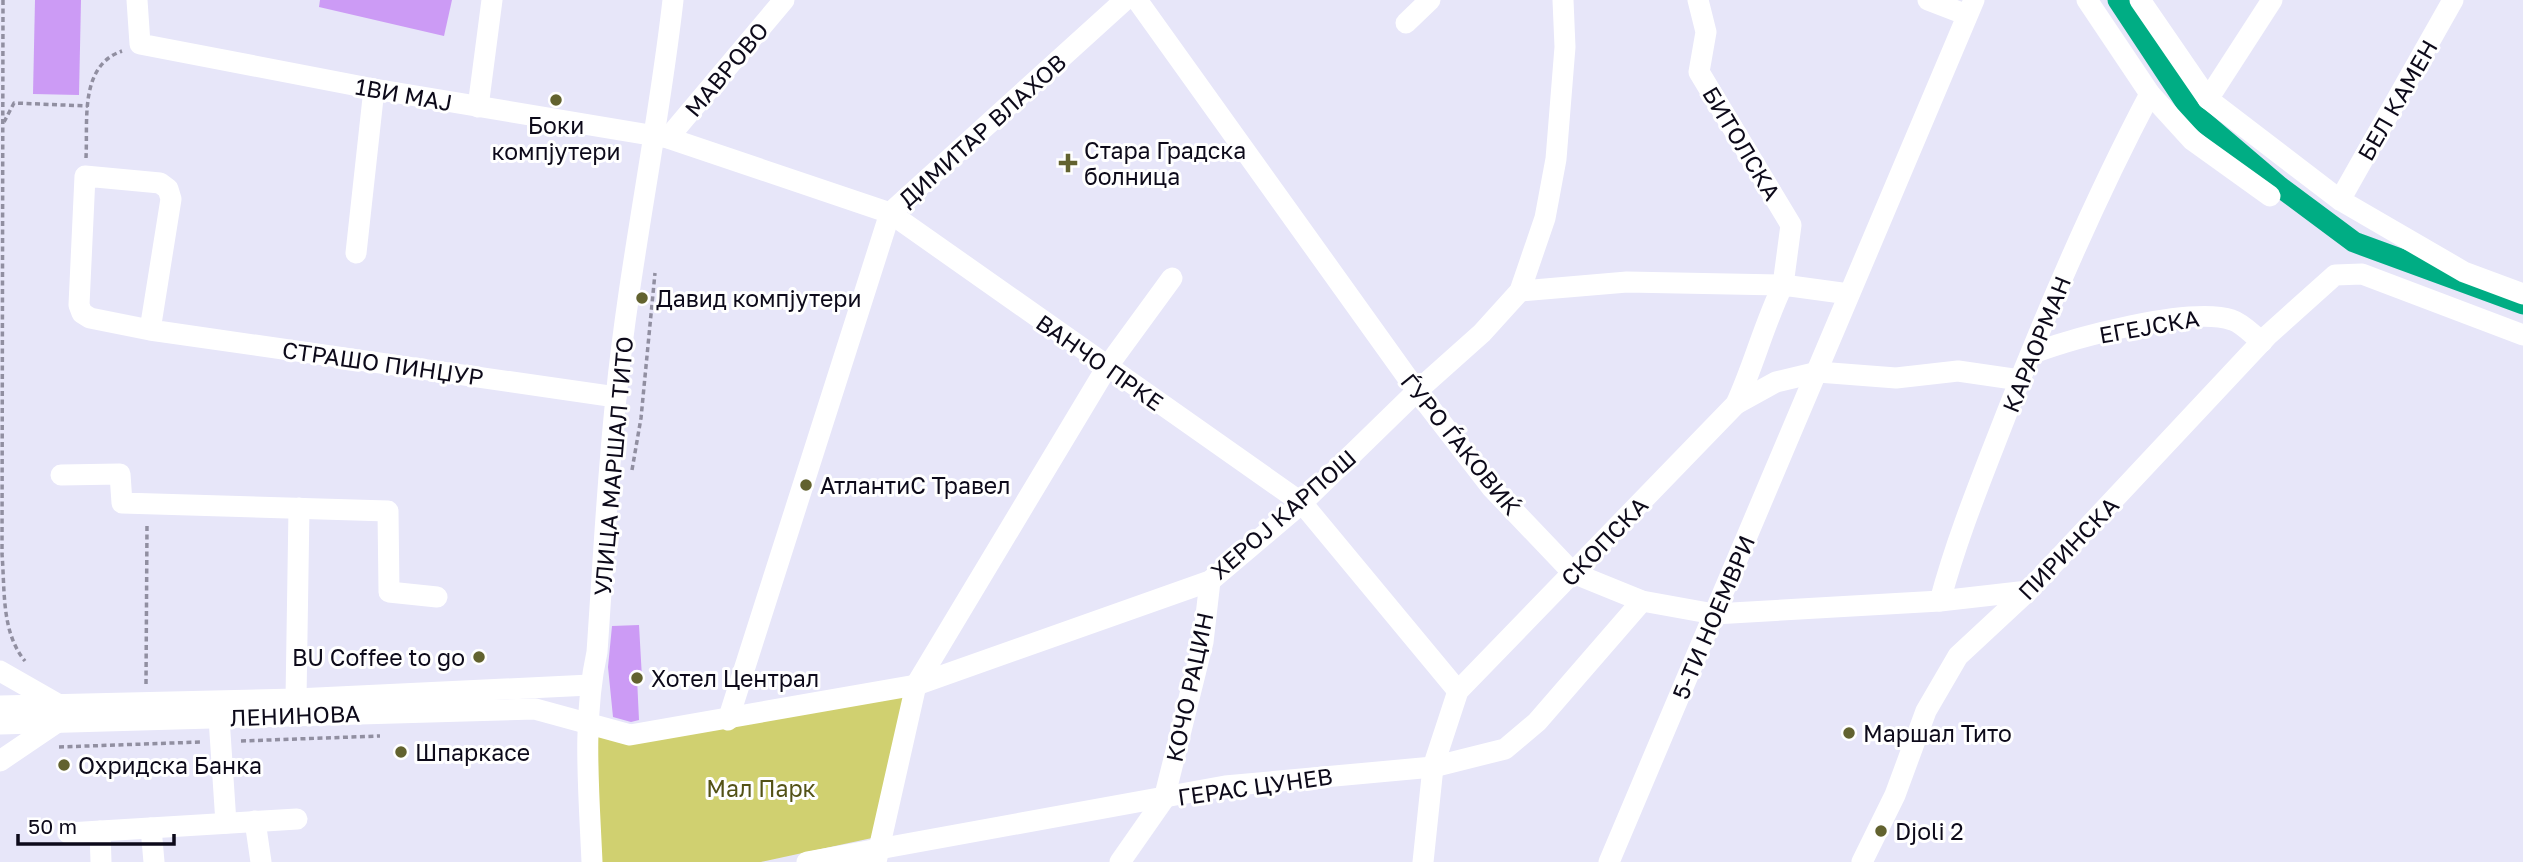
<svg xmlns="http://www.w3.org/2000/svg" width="2523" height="862" font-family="'Golos Text',sans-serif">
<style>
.green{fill:#d0d070}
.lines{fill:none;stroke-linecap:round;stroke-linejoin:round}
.canal{stroke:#00ad84;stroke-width:21}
.building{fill:#cc9bf5}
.path{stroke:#918fa1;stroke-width:3.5;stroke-dasharray:5 3.5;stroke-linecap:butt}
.minor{stroke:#fff;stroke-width:21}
.poi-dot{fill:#62622f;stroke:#fff;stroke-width:2.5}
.labels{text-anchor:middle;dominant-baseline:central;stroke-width:6;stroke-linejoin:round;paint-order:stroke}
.street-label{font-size:23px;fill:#0d0a1a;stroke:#fff}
.poi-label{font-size:23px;fill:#0d0a1a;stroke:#fff;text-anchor:start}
.park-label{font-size:23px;fill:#535217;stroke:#fff}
</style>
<rect width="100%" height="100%" fill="#e7e6f9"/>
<polygon class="green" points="916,685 872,838 761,862 592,862 587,739"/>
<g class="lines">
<polyline class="canal" points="2118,0 2192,112 2280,187 2354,242 2523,304"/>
</g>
<g class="building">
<polygon points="35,0 81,0 79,95 33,94"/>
<polygon points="320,0 452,0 444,36 319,7"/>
<polygon points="639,625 642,678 637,678 639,720 631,722 613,717 608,667 612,626"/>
</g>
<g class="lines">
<g class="path">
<path d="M3 0 2 554C5 590 1 632 25 661"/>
<polyline points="4,122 14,103 88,106"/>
<path d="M86 158C88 120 79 66 122 51"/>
<polyline points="632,470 641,418 655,273"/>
<polyline points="146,684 147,524"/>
<polyline points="241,741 380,736"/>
<polyline points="59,747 201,742"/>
</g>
<g class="minor">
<polyline points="137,0 140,44 374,89 668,138 890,213 1302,503 1458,691"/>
<polyline points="1137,0 1417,391 1492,488 1573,573 1642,601 1714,614 1940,601 2028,591"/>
<polyline points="1928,0 1967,15"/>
<polyline points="2087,0 2150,94 2192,140 2270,196"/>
<polyline points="2140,0 2208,99 2340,200 2464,272 2523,294"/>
<polyline points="1406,23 1430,0"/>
<polyline points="2208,99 2272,0"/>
<polyline points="478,107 492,0"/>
<polyline points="668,138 784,0"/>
<polyline points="2340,200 2453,0"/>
<polyline points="356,253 374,89"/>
<polyline points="1520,291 1627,282 1783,285 1791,225 1699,72 1706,32 1698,0"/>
<polyline points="150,330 171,199 168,189 160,183 85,176 79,305 82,313 90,318 150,330 616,397"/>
<path d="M2031 354C2073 338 2190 306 2232 320 2242 323 2253 335 2262 342"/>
<polyline points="1736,404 1776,382 1818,372 1896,378 1958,371 2020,380"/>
<polyline points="61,475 120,474 122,503 388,511 389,592 437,597"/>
<path d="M1940 601C1957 537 1982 477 2006 415 2049 305 2095 198 2150 94"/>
<polyline points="0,671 56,703"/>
<polyline points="296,699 299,508"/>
<polyline points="0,706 296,699 590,685"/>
<polyline points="219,718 226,823"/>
<polyline points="728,720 890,213 1125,0"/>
<polyline points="0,724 535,709 630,735 916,685 1210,581 1302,503 1417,391 1482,333 1520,291 1545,218 1556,159 1565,47 1563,0"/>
<polyline points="0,761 56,723"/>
<polyline points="255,821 261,862"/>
<polyline points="151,828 154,862"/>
<polyline points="100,831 101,862"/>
<polyline points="68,833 297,819"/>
<path d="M592 862C589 792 582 720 597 652 603 567 607 482 616 398 629 265 658 133 673 0"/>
<polyline points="807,862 1225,786 1433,767 1505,749 1537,722 1642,601"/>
<polyline points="876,862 916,685 1107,367 1172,278"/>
<polyline points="1120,862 1164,799 1203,642 1210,581"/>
<path d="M1423 862 1433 767 1458 691 1736 404C1754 365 1764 324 1783 285L1849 294"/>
<polyline points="1609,862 1974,0"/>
<polyline points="1862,862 1895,795 1926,711 1958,656 2028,591 2267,336 2335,275 2362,274 2523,335"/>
</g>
</g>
<g class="poi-dot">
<circle cx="556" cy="100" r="7"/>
<path d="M1064.5 152.5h7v7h7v7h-7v7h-7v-7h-7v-7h7z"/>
<circle cx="642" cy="298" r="7"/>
<circle cx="806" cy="485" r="7"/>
<circle cx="479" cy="657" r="7"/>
<circle cx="637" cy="678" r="7"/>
<circle cx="1849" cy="733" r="7"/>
<circle cx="401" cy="752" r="7"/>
<circle cx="64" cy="765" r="7"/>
<circle cx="1881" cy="831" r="7"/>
</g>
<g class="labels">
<g class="street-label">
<text transform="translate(726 69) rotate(-50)">МАВРОВО</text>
<text transform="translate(404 94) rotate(10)">1ВИ МАЈ</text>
<text transform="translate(2397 100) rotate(-60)">БЕЛ КАМЕН</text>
<text transform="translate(982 130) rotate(-42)">ДИМИТАР ВЛАХОВ</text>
<text transform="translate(1742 143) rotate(59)">БИТОЛСКА</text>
<text transform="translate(2149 326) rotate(-10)">ЕГЕЈСКА</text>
<text transform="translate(2036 344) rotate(-68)">КАРАОРМАН</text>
<text transform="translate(1100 362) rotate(35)">ВАНЧО ПРКЕ</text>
<text transform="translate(383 363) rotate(8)">СТРАШО ПИНЏУР</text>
<text transform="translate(1461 444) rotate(51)">ЃУРО ЃАКОВИЌ</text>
<text transform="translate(613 466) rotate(-85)">УЛИЦА МАРШАЛ ТИТО</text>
<text transform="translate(1283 514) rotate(-41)">ХЕРОЈ КАРПОШ</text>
<text transform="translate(1604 541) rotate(-46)">СКОПСКА</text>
<text transform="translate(2068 548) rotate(-46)">ПИРИНСКА</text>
<text transform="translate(1713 617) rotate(-67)">5-ТИ НОЕМВРИ</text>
<text transform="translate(1189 687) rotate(-78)">КОЧО РАЦИН</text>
<text transform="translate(295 715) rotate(-2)">ЛЕНИНОВА</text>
<text transform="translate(1255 786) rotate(-8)">ГЕРАС ЦУНЕВ</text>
</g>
<g class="poi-label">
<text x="556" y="125" text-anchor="middle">Боки<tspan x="556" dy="26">компјутери</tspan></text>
<text x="1084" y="150">Стара Градска<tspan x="1084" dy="26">болница</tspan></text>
<text x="656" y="298">Давид компјутери</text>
<text x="820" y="485">АтлантиС Травел</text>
<text x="465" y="657" text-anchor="end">BU Coffee to go</text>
<text x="651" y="678">Хотел Централ</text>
<text x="1863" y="733">Маршал Тито</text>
<text x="415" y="752">Шпаркасе</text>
<text x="78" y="765">Охридска Банка</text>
<text x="1895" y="831">Djoli 2</text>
</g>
<g class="park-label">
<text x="761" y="788">Мал Парк</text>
</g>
</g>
<path d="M18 834v10h156v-10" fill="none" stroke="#0d0a1a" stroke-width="3.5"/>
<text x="28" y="834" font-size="21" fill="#0d0a1a" stroke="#ffffff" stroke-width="5" paint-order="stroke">50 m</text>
</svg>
